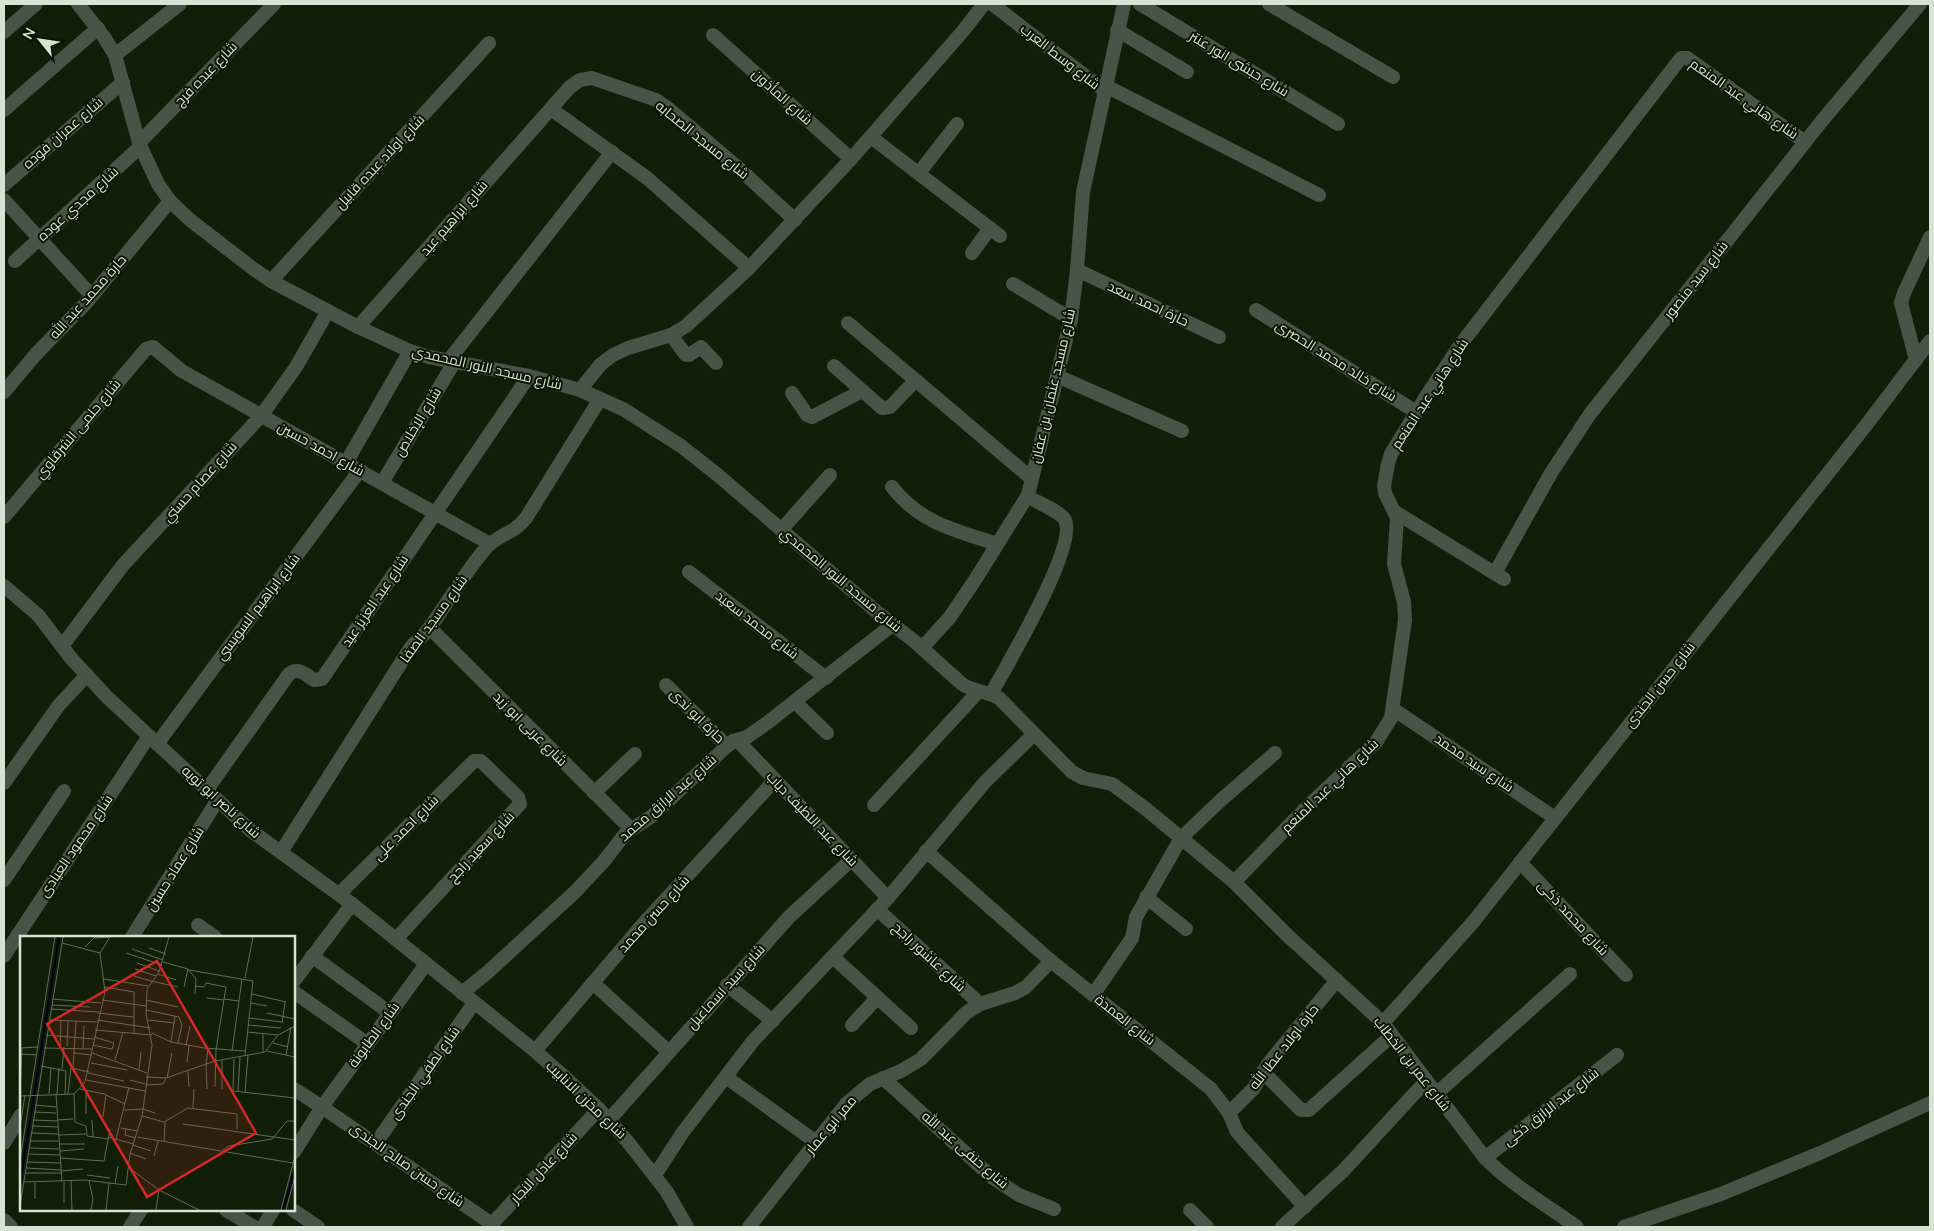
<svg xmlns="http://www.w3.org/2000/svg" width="1934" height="1231" font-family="'Nunito Sans',Cairo,sans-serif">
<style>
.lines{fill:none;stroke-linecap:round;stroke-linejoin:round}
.minor{stroke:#4b5348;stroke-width:14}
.labels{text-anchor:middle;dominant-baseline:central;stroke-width:4;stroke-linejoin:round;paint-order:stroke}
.street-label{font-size:14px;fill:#d9e3d3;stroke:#081602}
.inset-river{fill:none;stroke:#050418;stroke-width:2.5}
.inset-road{fill:none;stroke:#616d59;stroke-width:1}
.view{fill:#d62828;fill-opacity:0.15;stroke:#d62828;stroke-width:2.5}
.inset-edge{fill:none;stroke:#d9e3d3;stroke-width:2.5}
</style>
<rect width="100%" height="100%" fill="#111f08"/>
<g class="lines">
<g class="minor">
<path d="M78 4 104 37 115 55 139 143 158 184 170 201 190 220 255 270 271 281 358 327 410 351 429 357 529 376 580 390 623 409 681 446 719 476 878 613 914 641 962 684C974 692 987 691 999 698L1072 772 1083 778 1112 784 1146 809 1234 882 1287 935 1383 1023 1485 1158C1512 1185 1546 1205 1577 1227"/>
<polyline points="992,4 1105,91"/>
<polyline points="1140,4 1338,124"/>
<polyline points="1269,4 1393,77"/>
<polyline points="1117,30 1187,72"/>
<polyline points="4,32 36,4"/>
<polyline points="713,35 851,159"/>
<polyline points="115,55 180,4"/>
<polyline points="1106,86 1319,195"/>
<polyline points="551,109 647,178 749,268"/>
<polyline points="4,110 98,28"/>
<polyline points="871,137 1000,236"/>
<polyline points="139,143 274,4"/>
<polyline points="919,173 957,124"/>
<polyline points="4,185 123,82"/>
<polyline points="4,200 91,295"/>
<polyline points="972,253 990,228"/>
<polyline points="15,261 140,147"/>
<polyline points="1077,270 1219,337"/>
<polyline points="271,281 489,43"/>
<polyline points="1013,284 1071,319"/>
<polyline points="1256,310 1416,412"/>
<polyline points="848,323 1031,478"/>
<polyline points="358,327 570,87 580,80 592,78 656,100 669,109 735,165 795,220"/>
<polyline points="671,335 686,355 689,355 701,347 716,363"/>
<polyline points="449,360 612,152"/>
<polyline points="1916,360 1901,303 1904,293 1930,237"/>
<polyline points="834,366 882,408 890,407 915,381"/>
<polyline points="1057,376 1182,431"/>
<polyline points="580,390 601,364 613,355 628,348 671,335 686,326 749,268 851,159 963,31 984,4"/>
<polyline points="4,392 36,354 86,303 170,201"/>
<polyline points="792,393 807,415 812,417 862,391"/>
<polyline points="346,463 410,351"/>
<polyline points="382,483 455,361"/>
<path d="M892 487C920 523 955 530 997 544"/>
<polyline points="1395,512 1504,579"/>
<polyline points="4,517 146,349 153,347 182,371 490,544"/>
<polyline points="781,530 830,475"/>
<polyline points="689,572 826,678"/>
<polyline points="1495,573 1551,473 1590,414 1821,122 1920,4"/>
<polyline points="4,586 38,615 71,658 106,696 250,830 352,904 535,1051 568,1080 599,1109 628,1142 667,1192 687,1227"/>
<polyline points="430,628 631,829"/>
<polyline points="62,646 123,565 261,416 296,367 328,311"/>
<polyline points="922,648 950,617 975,580 1028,495 1071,319 1077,270 1083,192 1124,4"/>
<polyline points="666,685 727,746"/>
<path d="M991 694C1006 667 1078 545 1065 520 1061 512 1039 503 1030 498L1028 495"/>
<polyline points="795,702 827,733"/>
<polyline points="1393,709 1555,818"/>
<polyline points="737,740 888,898"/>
<polyline points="157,744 360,470"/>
<polyline points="4,783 59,705 87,675"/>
<path d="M206 791 289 674C298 667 305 674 314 680L322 679 529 376"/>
<polyline points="594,793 635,754"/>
<polyline points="874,805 978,692"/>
<polyline points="926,851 1051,961 1211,1089 1229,1113 1237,1132 1244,1140 1305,1207"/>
<path d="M281 852 411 647C417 640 425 635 430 627 449 601 465 572 486 548 498 534 513 535 526 518L600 399"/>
<polyline points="1520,862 1626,975"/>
<polyline points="4,880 64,791"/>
<polyline points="1234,882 1308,806 1376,742 1391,718 1405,620 1404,602 1394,564 1397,518 1385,493 1384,486 1388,464 1391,454 1427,395 1461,344 1677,63 1681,58 1687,58 1805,142"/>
<polyline points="339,894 474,761 481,761 518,797 520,804 396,939"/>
<polyline points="1146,897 1186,929"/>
<polyline points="877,909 980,1004"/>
<polyline points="198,925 215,937"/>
<polyline points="132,937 217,801"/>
<polyline points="4,956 149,736"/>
<polyline points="312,956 390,1013"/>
<polyline points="833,957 911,1028"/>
<polyline points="294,981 352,904"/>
<polyline points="593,983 669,1052"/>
<polyline points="727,985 773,1021"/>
<polyline points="294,992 368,1044"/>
<polyline points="462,993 489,971 575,892 604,861 625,834 652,816 727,746 733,741 747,737 767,723 892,625"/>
<polyline points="1093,995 1132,938 1136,917 1181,838 1220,801 1275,753"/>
<polyline points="1383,1023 1474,921 1867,424 1930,341"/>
<polyline points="852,1025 877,998"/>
<polyline points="535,1051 644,923 775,780"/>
<polyline points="1263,1072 1301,1110 1309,1110 1392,1035"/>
<polyline points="726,1077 816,1142"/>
<polyline points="883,1078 993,1178 1019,1195 1054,1209"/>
<polyline points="294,1089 322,1107 492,1224"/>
<polyline points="1436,1094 1570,974"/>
<polyline points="1229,1113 1254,1088 1268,1064 1337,980"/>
<polyline points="609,1120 789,917 851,860"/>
<polyline points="4,1143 21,1115"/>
<polyline points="376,1143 474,1003"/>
<polyline points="294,1152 322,1107 426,964"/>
<polyline points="1485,1158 1617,1055"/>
<polyline points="655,1175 683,1132 753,1041 888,898 985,782 1034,734"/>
<polyline points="226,1210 254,1227"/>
<polyline points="293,1210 318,1227"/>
<polyline points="1190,1210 1207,1227"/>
<polyline points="4,1220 11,1227"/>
<polyline points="130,1227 141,1210"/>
<polyline points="263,1227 273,1210"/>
<polyline points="489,1227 599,1109"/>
<polyline points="749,1227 846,1104 870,1084 901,1071 921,1059 966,1013 980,1004 1015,993 1026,987 1051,961"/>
<polyline points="1282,1227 1344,1170 1426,1081"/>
<polyline points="1624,1227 1721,1194 1820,1153 1930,1103"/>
</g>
</g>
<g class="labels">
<g class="street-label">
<text transform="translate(1060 57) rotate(38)">شارع وسط العرب</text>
<text transform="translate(1239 64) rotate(31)">شارع حبشى انور عنتر</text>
<text transform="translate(206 74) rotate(-46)">شارع عبده فرج</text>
<text transform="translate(782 97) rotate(42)">شارع المأذون</text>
<text transform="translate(1744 99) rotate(35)">شارع هاني عبد المنعم</text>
<text transform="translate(63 133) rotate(-41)">شارع عمران فوده</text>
<text transform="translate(702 140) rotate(39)">شارع مسجد الصحابه</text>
<text transform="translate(380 162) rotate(-47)">شارع اولاد عبده قابيل</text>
<text transform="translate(78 204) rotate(-42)">شارع مجدي عوده</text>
<text transform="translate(454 218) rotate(-49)">شارع ابراهيم عيد</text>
<text transform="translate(1696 280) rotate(-52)">شارع سيد منصور</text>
<text transform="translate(88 297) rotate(-48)">حارة محمد عبد الله</text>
<text transform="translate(1148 304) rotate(25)">حارة احمد سعد</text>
<text transform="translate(1336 361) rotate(32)">شارع خالد محمد الحصرى</text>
<text transform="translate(487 368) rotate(13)">شارع مسجد النور المحمدي</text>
<text transform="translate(1053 386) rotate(-77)">شارع مسجد عثمان بن عفان</text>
<text transform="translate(1430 394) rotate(-57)">شارع هاني عبد المنعم</text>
<text transform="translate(418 422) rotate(-59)">شارع الإخلاص</text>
<text transform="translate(78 429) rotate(-50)">شارع حلمى الشرقاوي</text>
<text transform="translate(321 449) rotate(29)">شارع احمد حسين</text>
<text transform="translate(200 482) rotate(-48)">شارع عصام حسني</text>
<text transform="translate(841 580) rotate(40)">شارع مسجد النور المحمدي</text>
<text transform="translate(375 601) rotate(-56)">شارع عبد العزيز عيد</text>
<text transform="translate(258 607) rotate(-53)">شارع ابراهيم السويسي</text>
<text transform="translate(434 619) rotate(-54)">شارع مسجد الصفا</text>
<text transform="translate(757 625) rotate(38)">شارع محمد سعيد</text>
<text transform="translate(1660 685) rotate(-52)">شارع حسن الجندى</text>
<text transform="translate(697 716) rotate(45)">حارة ابو ندى</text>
<text transform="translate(530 729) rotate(45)">شارع عربى ابو زيد</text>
<text transform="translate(1474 763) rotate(34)">شارع سيد محمد</text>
<text transform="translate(1330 786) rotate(-44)">شارع هاني عبد المنعم</text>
<text transform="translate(668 798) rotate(-41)">شارع عبد الرازق محمد</text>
<text transform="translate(221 802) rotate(42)">شارع ناصر ابو تويه</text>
<text transform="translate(812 819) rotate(46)">شارع عبد اللطيف دياب</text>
<text transform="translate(406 828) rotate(-45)">شارع احمد على</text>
<text transform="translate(76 846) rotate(-56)">شارع محمود العيادى</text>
<text transform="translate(481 847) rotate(-47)">شارع سعيد راجح</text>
<text transform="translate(175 869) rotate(-58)">شارع عماد حسين</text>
<text transform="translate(654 914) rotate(-48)">شارع حسن محمد</text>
<text transform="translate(1573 918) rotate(47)">شارع محمد ذكى</text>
<text transform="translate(929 957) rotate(43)">شارع عاشور راجح</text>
<text transform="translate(726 987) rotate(-48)">شارع سيد اسماعيل</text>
<text transform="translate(1125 1020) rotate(38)">شارع العمدة</text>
<text transform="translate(374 1035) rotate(-54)">شارع الطابونة</text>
<text transform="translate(1284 1047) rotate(-52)">حارة اولاد عطا الله</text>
<text transform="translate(1412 1064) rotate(52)">شارع عمر بن الخطاب</text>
<text transform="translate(425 1073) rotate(-55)">شارع لطفي الجندى</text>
<text transform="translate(586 1100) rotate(44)">شارع مخزن الانابيب</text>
<text transform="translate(1551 1107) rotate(-38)">شارع عبد الرازق ذكى</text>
<text transform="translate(831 1125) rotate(-50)">ممر ابو عمار</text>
<text transform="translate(965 1150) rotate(41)">شارع حنفى عبد الله</text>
<text transform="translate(407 1165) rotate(35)">شارع حسن صالح الجندى</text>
<text transform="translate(544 1168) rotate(-47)">شارع عادل النجار</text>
</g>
</g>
<g transform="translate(20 936)">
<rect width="275" height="275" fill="#111f08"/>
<path class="inset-river" d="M0 248 39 1M263 274 275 233"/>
<path class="inset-road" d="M42 7 80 17M65 11 74 2 90 1M129 12 146 18M112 13 143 24M106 17 142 29M143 26 168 33 176 43 175 58M117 27 139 35M115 33 136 40M169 34 233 45 225 120M138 38 156 44M114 40 131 45M225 42 233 1M84 43 128 50M131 45 158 51M176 50 184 51 186 47 206 51 196 114 195 151M85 51 114 56V97M164 51 168 33M232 58 266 66M187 62 204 64M32 63 81 67M204 63 219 65M82 64 126 70M126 64 158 71M231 67 247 70M32 69 70 71M31 73 79 76M126 74 159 81 162 89 158 107M78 77 113 81M247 77 275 83M229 82 262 86M29 84 77 86M77 84 131 92M128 84 155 87M262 87 265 66M228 89 261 92M75 94 132 99M227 96 258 99M132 97 151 106 184 112 225 115M26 99 74 103M151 106 155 80M253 107 268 111M73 109 92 113 94 107 74 101M166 109 170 90M47 110 48 85M0 112 18 111M24 112 73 113M40 112 41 84M63 112 64 90M212 115 222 43M247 115 275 121M243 116V97M54 117 72 119M72 117 127 137M2 118 17 119M266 119 271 91M214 123 213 155 275 162M95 124 103 96M167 126 169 110M71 127 107 134M186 128 187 153M186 128 188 113M21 130 46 135 45 158M53 132 56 85M42 133 44 111M119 134 121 116M168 135 169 151M68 137 104 145M126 141 146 142 195 125 245 116 258 99 275 90M147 142 152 117M66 144 125 155M110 144 125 148M126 149 143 148 146 142M60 153 84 158 105 168M202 153V124M66 155V178M218 155 220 121M225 156 228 119M29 158 31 132M36 158 42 246M37 158 39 132M48 158 51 132 69 136M54 158 55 186 66 190 67 200 88 203M0 159 2 112M0 160 54 158 65 146 85 56 80 17 90 1M15 169 36 171M173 172 174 153M104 174 123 173 135 177M14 176 36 177M122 180 144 186 168 172 217 178V193M83 181 86 159M13 184 37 185M37 184 53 183M72 184 73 200M163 188 275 204M12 190 38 191M0 191 5 159M101 192 118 195M106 193 105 199 116 202M11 197 38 198M38 199 66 198M88 201 114 208M117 201 273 227M96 203 109 151M10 205H39M144 206 145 186M39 208H65M113 209 131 215M9 212 39 213M203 214 209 210 252 203 267 185H275M40 215 64 213M110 217 126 223M8 218 40 219M134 220 138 205M40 222 84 225 90 193M0 224 35 1M7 226 41 227M108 231 139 254 179 274M6 232 41 234M41 235 63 233M5 237H42M67 239 90 242M51 245 52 274M69 245 73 263 71 274M4 246 65 244 106 249 110 218 122 180 132 109 126 78 127 53 139 36 149 1M44 246V267M95 248 98 230M15 263V247M0 270 43 1M86 274 89 247M136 274 139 254M261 274 275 220M266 274 275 240"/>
<path class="view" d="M137 25 236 197 127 261 27 88Z"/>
<rect width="275" height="275" class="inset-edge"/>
</g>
<rect width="1934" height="1231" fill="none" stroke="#d9e3d3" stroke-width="10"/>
<g transform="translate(40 40) rotate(300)" stroke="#081602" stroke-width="4" paint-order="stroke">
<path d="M0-4L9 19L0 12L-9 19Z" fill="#d9e3d3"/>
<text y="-8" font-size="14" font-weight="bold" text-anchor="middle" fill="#d9e3d3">N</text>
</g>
</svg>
